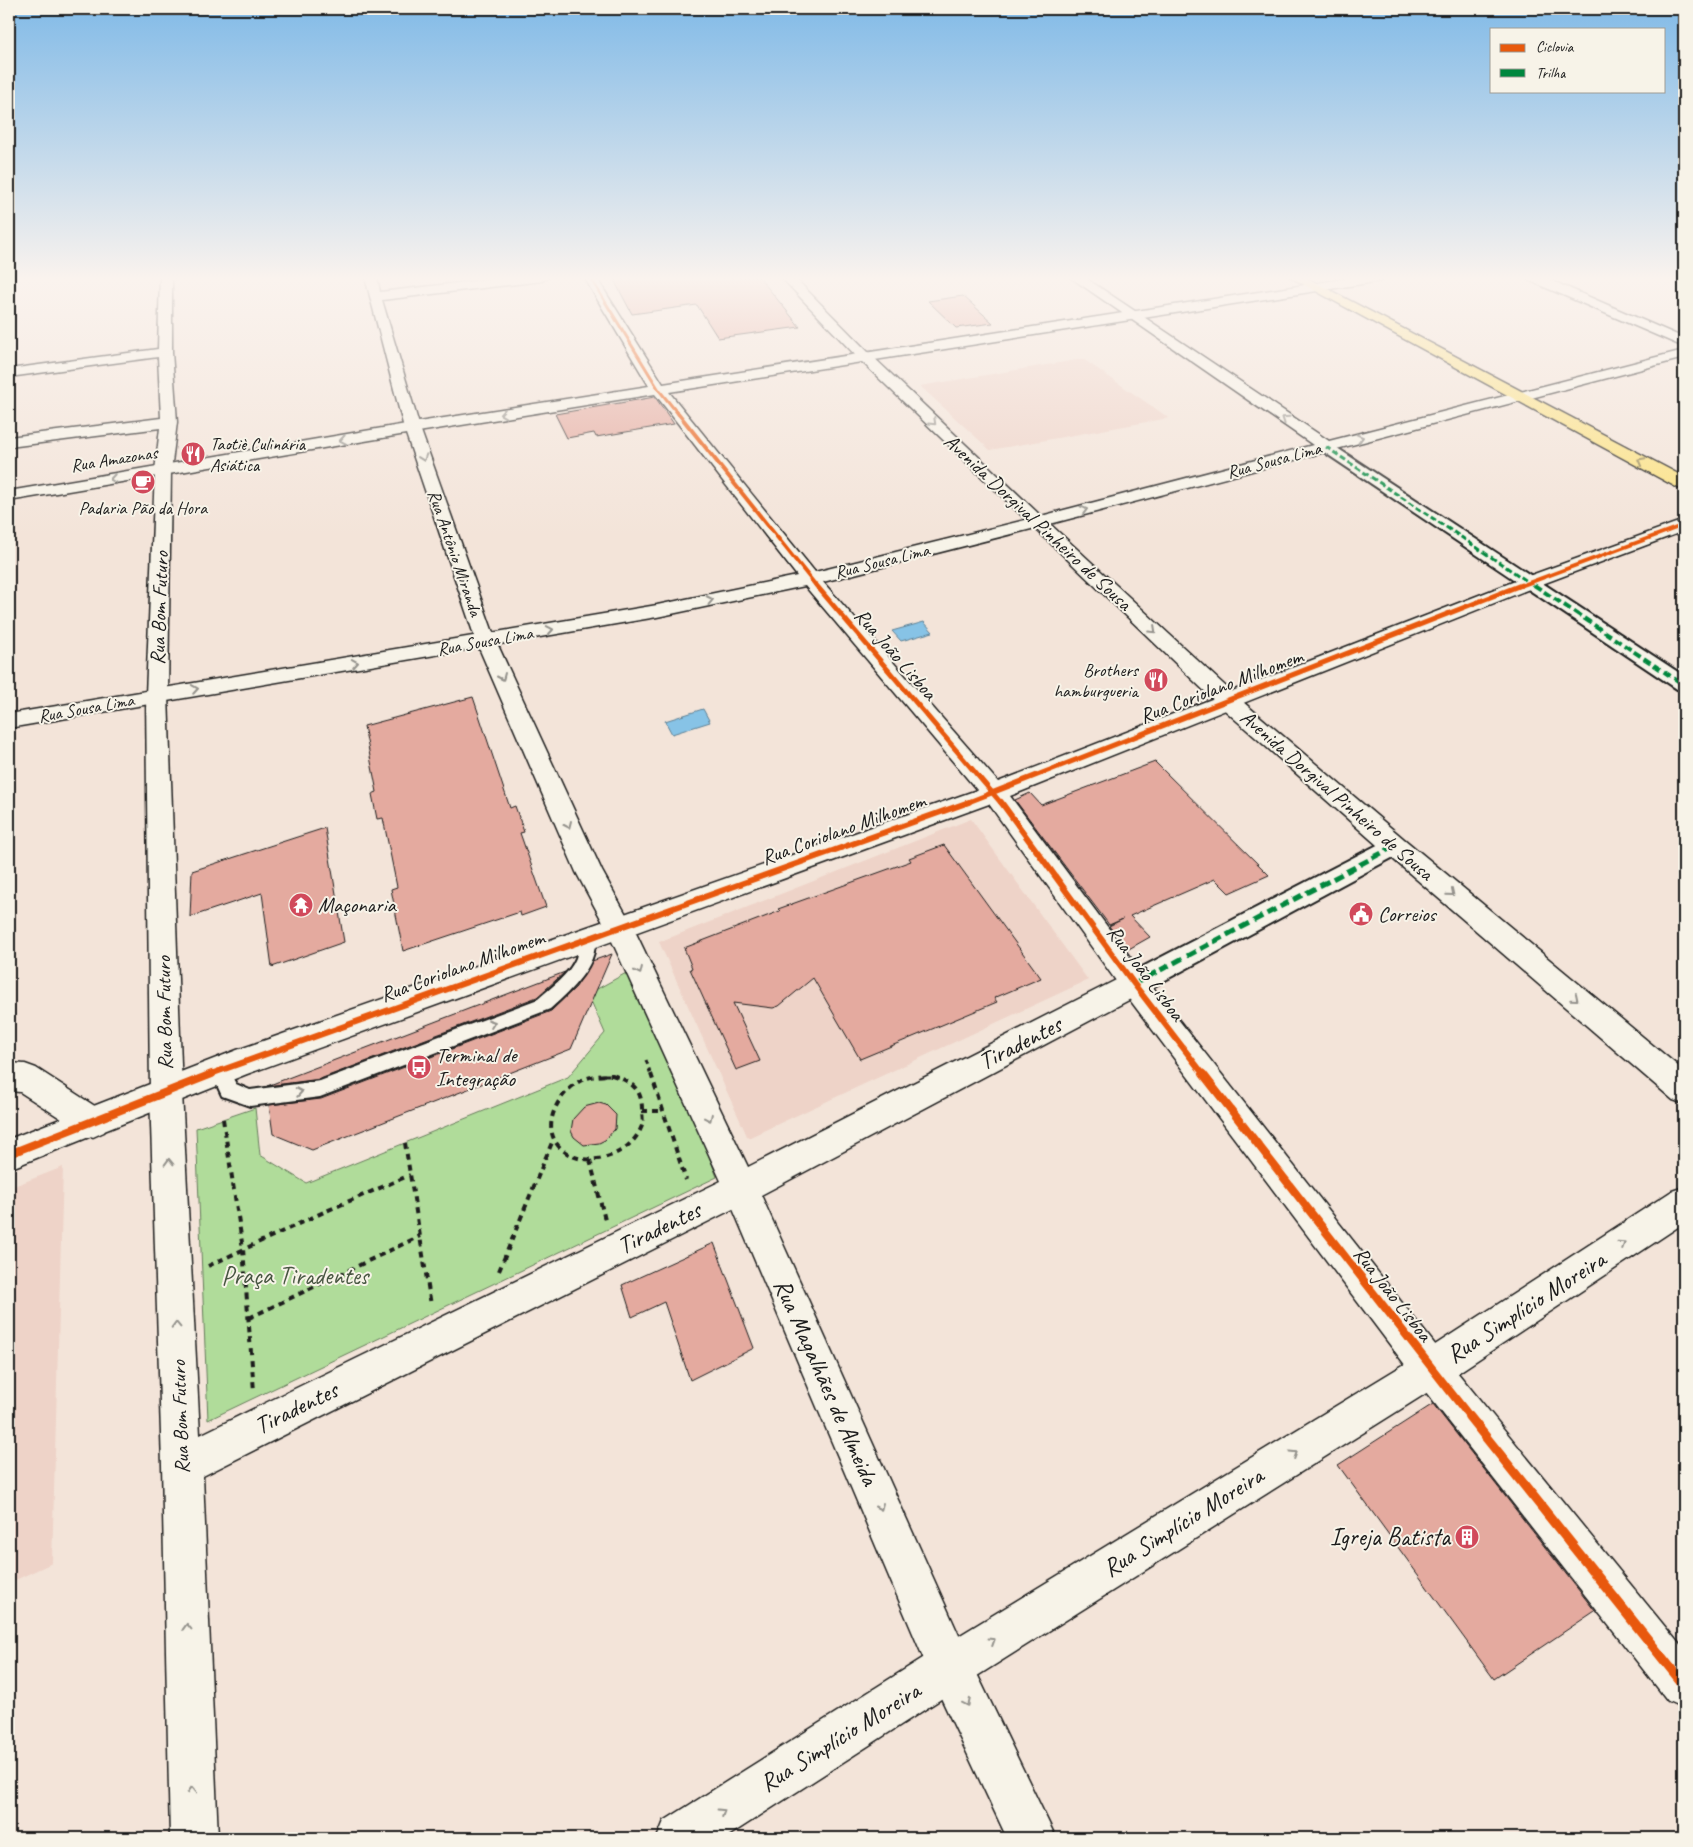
<svg xmlns="http://www.w3.org/2000/svg" width="1693" height="1847" font-family="Caveat,sans-serif">
<style>
.built{fill:#eed3c8}
.green{fill:#b0dc9a;stroke:#667c5b}
.water{fill:#87c3e6;stroke:#5c8095}
.building{fill:#e4aa9f;stroke:#1c1c1c}
.lines{fill:none;stroke-linecap:round;stroke-linejoin:round}
.service-casing{stroke:#1c1c1c;stroke-width:4}
.pedestrian-casing{stroke:#1c1c1c;stroke-width:4}
.minor-casing{stroke:#1c1c1c;stroke-width:3}
.tertiary-casing{stroke:#1c1c1c;stroke-width:3}
.secondary-casing{stroke:#1c1c1c;stroke-width:3}
.primary-casing{stroke:#1c1c1c;stroke-width:3}
.path-far1{stroke:#1c1c1c;stroke-width:3;stroke-dasharray:5 4;stroke-linecap:butt}
.path{stroke:#1c1c1c;stroke-width:4;stroke-dasharray:6 5;stroke-linecap:butt}
.service{fill:#f7f3e8;fill-rule:evenodd}
.pedestrian{fill:#f7f3e8;fill-rule:evenodd}
.minor{fill:#f7f3e8;fill-rule:evenodd}
.tertiary{fill:#f7f3e8;fill-rule:evenodd}
.secondary{fill:#f7f3e8;fill-rule:evenodd}
.primary{fill:#fbe180;fill-rule:evenodd}
.quiet-far2{stroke:#00873e;stroke-width:3;stroke-dasharray:6 3;stroke-linecap:butt}
.quiet-far1{stroke:#00873e;stroke-width:4;stroke-dasharray:8 4;stroke-linecap:butt}
.quiet{stroke:#00873e;stroke-width:5;stroke-dasharray:10 5;stroke-linecap:butt}
.cycleway-far5-casing{stroke:#f7f3e8;stroke-width:5}
.cycleway-far4-casing{stroke:#f7f3e8;stroke-width:5.5}
.cycleway-far3-casing{stroke:#f7f3e8;stroke-width:8}
.cycleway-far2-casing{stroke:#f7f3e8;stroke-width:9}
.cycleway-far1-casing{stroke:#f7f3e8;stroke-width:11}
.cycleway-casing{stroke:#f7f3e8;stroke-width:13}
.cycleway-far5{stroke:#e8590c;stroke-width:3}
.cycleway-far4{stroke:#e8590c;stroke-width:4}
.cycleway-far3{stroke:#e8590c;stroke-width:5}
.cycleway-far2{stroke:#e8590c;stroke-width:6}
.cycleway-far1{stroke:#e8590c;stroke-width:8}
.cycleway{stroke:#e8590c;stroke-width:10}
.oneway{stroke:#94928c}
.oneway2{stroke:#978853}
.labels{text-anchor:middle;dominant-baseline:central;stroke-width:4;stroke-linejoin:round;paint-order:stroke}
.far-poi-label{font-size:18px;fill:#1c1c1c;stroke:#f7f3e8;text-anchor:start}
.far-street-label{font-size:18px;fill:#1c1c1c;stroke:#f7f3e8}
.street-label{font-size:21px;fill:#1c1c1c;stroke:#f7f3e8}
.poi-label{font-size:21px;fill:#1c1c1c;stroke:#f7f3e8;text-anchor:start}
.near-street-label{font-size:25px;fill:#1c1c1c;stroke:#f7f3e8}
.near-park-label{font-size:25px;fill:#485642;stroke:#f7f3e8}
.near-poi-label{font-size:25px;fill:#1c1c1c;stroke:#f7f3e8;text-anchor:end}
</style>
<rect width="100%" height="100%" fill="#f3e4d9"/>
<filter id="ink" filterUnits="userSpaceOnUse"><feTurbulence type="fractalNoise" baseFrequency=".02" numOctaves="2"/><feDisplacementMap in="SourceGraphic" scale="10" xChannelSelector="R" yChannelSelector="G"/><feConvolveMatrix kernelMatrix="1 2 1 2 8 2 1 2 1" color-interpolation-filters="sRGB"/></filter>
<g filter="url(#ink)">
<g class="built">
<polygon points="1083,359 1169,418 990,450 920,386"/>
<polygon points="971,819 1088,980 748,1138 659,942"/>
<polygon points="63,1167 52,1563 9,1583 9,1188"/>
</g>
<polygon class="green" points="637,967 717,1177 208,1420 196,1128 255,1108 260,1155 306,1183 568,1077 605,1033 588,994"/>
<g class="water">
<polygon points="924,622 933,632 901,641 892,631"/>
<polygon points="703,709 710,722 672,734 665,721"/>
</g>
<g class="building">
<polygon points="641,277 759,277 800,327 718,338 697,305 632,314 614,280"/>
<polygon points="963,296 993,323 956,328 928,301"/>
<polygon points="655,397 674,424 596,437 594,433 567,438 555,414"/>
<polygon points="473,697 510,808 515,806 524,832 520,833 546,907 521,916 520,912 403,951 391,889 397,887 383,818 377,819 372,794 377,792 364,726"/>
<polygon points="1155,762 1269,875 1229,893 1215,879 1130,916 1150,937 1127,950 1109,926 1123,919 1109,925 1107,922 1015,800 1030,793 1041,805"/>
<polygon points="325,828 344,942 272,967 262,893 190,917 192,871"/>
<polygon points="944,845 1041,978 994,998 997,1002 860,1059 813,978 779,1006 773,1008 733,1003 760,1061 736,1070 690,969 692,968 684,948 780,911 778,909 911,861 909,858"/>
<polygon points="612,954 571,1049 312,1150 273,1134 269,1105 321,1099 551,1011 576,987 592,961"/>
<polygon points="565,972 537,997 320,1079 267,1086"/>
<polygon points="599,1103 606,1105 616,1115 615,1129 605,1140 599,1143 584,1145 574,1137 571,1131 573,1119 584,1107"/>
<polygon points="714,1243 754,1348 690,1380 664,1302 632,1317 622,1285"/>
<polygon points="1433,1404 1595,1611 1494,1679 1338,1465"/>
</g>
<g class="lines">
<defs>
<path id="service" d="M586 932 592 934C605 960 567 994 550 1009L320 1097 250 1106 222 1096 211 1072 214 1066 220 1064 226 1066 236 1084 250 1090 320 1081 538 999C551 987 569 975 576 958 579 950 576 942 580 934Z"/>
<g id="pedestrian">
<polygon points="1326,443 1331,444 1684,676 1684,691 1677,689 1321,450 1319,447 1321,444"/>
<polygon points="1395,837 1403,840 1407,846 1403,852 1143,992 1134,995 1125,992 1121,984 1125,976 1387,840"/>
</g>
<g id="minor">
<polygon points="160,277 172,277 172,352 177,422 171,471 168,695 182,1093 200,1435 721,1181 606,928 576,872 476,641 404,428 365,277 377,277 380,292 510,277 548,277 542,281 382,300 420,428 496,641 602,871 633,927 748,1167 1124,976 1134,972 1144,976 1148,984 1144,992 761,1195 966,1651 1056,1838 1007,1838 934,1683 733,1209 203,1476 218,1838 170,1838 162,1465 150,1093 146,695 155,471 160,428 9,447 9,437 161,418 158,357 9,377 9,369 158,349"/>
<polygon points="9,1063 25,1064 36,1068 104,1112 109,1122 104,1132 93,1137 82,1132 20,1092 9,1091"/>
</g>
<g id="tertiary">
<polygon points="584,277 596,277 663,384 1356,277 1387,277 1381,281 669,392 815,572 1037,517 1043,518 1046,522 1043,526 823,582 998,782 1523,578 1684,520 1684,531 1537,586 1010,796 1144,976 1444,1356 1684,1650 1684,1708 1668,1701 1418,1382 1124,992 989,804 247,1074 9,1169 9,1139 237,1050 977,790 805,586 657,617 9,728 9,714 657,605 797,576 655,394 412,433 9,501 9,491 412,423 649,386"/>
<polygon points="1526,277 1543,277 1684,338 1684,347 1528,280"/>
</g>
<g id="secondary">
<polygon points="781,277 794,277 870,354 1041,516 1313,445 1070,277 1084,277 1329,441 1684,350 1684,358 1050,524 1236,696 1404,839 1684,1071 1684,1104 1673,1100 1386,853 1220,706 860,360"/>
<polygon points="1684,1187 1684,1223 1444,1382 966,1683 725,1838 657,1838 664,1821 934,1651 1418,1356 1672,1191"/>
</g>
<polygon id="primary" points="1290,277 1305,277 1684,477 1684,489 1678,488"/>
</defs>
<use href="#service" class="service-casing"/>
<use href="#pedestrian" class="pedestrian-casing"/>
<use href="#minor" class="minor-casing"/>
<use href="#tertiary" class="tertiary-casing"/>
<use href="#secondary" class="secondary-casing"/>
<use href="#primary" class="primary-casing"/>
<g class="path-far1">
<polyline points="646,1060 651,1075"/>
<polyline points="604,1075 613,1075"/>
</g>
<g class="path">
<polyline points="651,1074 686,1180"/>
<path d="M612 1075C630 1081 642 1088 642 1109 642 1115 644 1122 641 1128 630 1155 588 1170 564 1151 537 1131 557 1092 582 1080 591 1076 602 1075 612 1075Z"/>
<polyline points="642,1111 663,1111"/>
<polyline points="223,1119 243,1249 254,1391"/>
<polyline points="405,1143 431,1305"/>
<polyline points="590,1160 605,1220"/>
<polyline points="208,1266 324,1212 410,1175"/>
<polyline points="499,1271 553,1140"/>
<polyline points="249,1318 420,1236"/>
</g>
<use href="#service" class="service"/>
<use href="#pedestrian" class="pedestrian"/>
<use href="#minor" class="minor"/>
<use href="#tertiary" class="tertiary"/>
<use href="#secondary" class="secondary"/>
<use href="#primary" class="primary"/>
<polyline class="quiet-far2" points="1326,447 1536,587"/>
<polyline class="quiet-far1" points="1534,585 1684,685"/>
<polyline class="quiet" points="1134,984 1395,846"/>
<defs>
<polyline id="cycleway-far5" points="590,277 659,390 679,415"/>
<g id="cycleway-far4">
<polyline points="678,413 817,587"/>
<polyline points="1518,587 1684,525"/>
</g>
<g id="cycleway-far3">
<polyline points="816,585 1001,803"/>
<polyline points="966,803 1521,585"/>
</g>
<g id="cycleway-far2">
<polyline points="1001,802 1134,984 1204,1075"/>
<polyline points="208,1075 969,802"/>
</g>
<g id="cycleway-far1">
<polyline points="1203,1074 1470,1417"/>
<polyline points="9,1154 212,1074"/>
</g>
<polyline id="cycleway" points="1469,1416 1684,1685"/>
</defs>
<use href="#cycleway-far5" class="cycleway-far5-casing"/>
<use href="#cycleway-far4" class="cycleway-far4-casing"/>
<use href="#cycleway-far3" class="cycleway-far3-casing"/>
<use href="#cycleway-far2" class="cycleway-far2-casing"/>
<use href="#cycleway-far1" class="cycleway-far1-casing"/>
<use href="#cycleway" class="cycleway-casing"/>
<use href="#cycleway-far5" class="cycleway-far5"/>
<use href="#cycleway-far4" class="cycleway-far4"/>
<use href="#cycleway-far3" class="cycleway-far3"/>
<use href="#cycleway-far2" class="cycleway-far2"/>
<use href="#cycleway-far1" class="cycleway-far1"/>
<use href="#cycleway" class="cycleway"/>
</g>
<defs><path id="oneway-chevron" d="M-2-3.5L2.5 0L-2 3.5" fill="none" stroke-width="1.6" stroke-linecap="round" stroke-linejoin="round" transform="scale(1.25)"/></defs>
<g class="oneway">
<use href="#oneway-chevron" transform="translate(503 414) rotate(171)"/>
<use href="#oneway-chevron" transform="translate(1285 419) rotate(-146)"/>
<use href="#oneway-chevron" transform="translate(933 422) rotate(44)"/>
<use href="#oneway-chevron" transform="translate(1360 438) rotate(-14)"/>
<use href="#oneway-chevron" transform="translate(343 440) rotate(170)"/>
<use href="#oneway-chevron" transform="translate(423 458) rotate(71)"/>
<use href="#oneway-chevron" transform="translate(113 479) rotate(171)"/>
<use href="#oneway-chevron" transform="translate(1084 510) rotate(-15)"/>
<use href="#oneway-chevron" transform="translate(710 600) rotate(-12)"/>
<use href="#oneway-chevron" transform="translate(550 630) rotate(-10)"/>
<use href="#oneway-chevron" transform="translate(1153 630) rotate(43)"/>
<use href="#oneway-chevron" transform="translate(355 663) rotate(-9)"/>
<use href="#oneway-chevron" transform="translate(502 677) rotate(66)"/>
<use href="#oneway-chevron" transform="translate(195 689) rotate(-9)"/>
<use href="#oneway-chevron" transform="translate(568 825) rotate(66)"/>
<use href="#oneway-chevron" transform="translate(1451 893) rotate(40)"/>
<use href="#oneway-chevron" transform="translate(639 971) rotate(65)"/>
<use href="#oneway-chevron" transform="translate(1575 998) rotate(40)"/>
<use href="#oneway-chevron" transform="translate(492 1023) rotate(-20)"/>
<use href="#oneway-chevron" transform="translate(299 1092) rotate(-10)"/>
<use href="#oneway-chevron" transform="translate(709 1118) rotate(65)"/>
<use href="#oneway-chevron" transform="translate(169 1162) rotate(-92)"/>
<use href="#oneway-chevron" transform="translate(1622 1244) rotate(-33)"/>
<use href="#oneway-chevron" transform="translate(176 1325) rotate(-92)"/>
<use href="#oneway-chevron" transform="translate(1294 1454) rotate(-32)"/>
<use href="#oneway-chevron" transform="translate(880 1507) rotate(66)"/>
<use href="#oneway-chevron" transform="translate(187 1627) rotate(-92)"/>
<use href="#oneway-chevron" transform="translate(992 1641) rotate(-32)"/>
<use href="#oneway-chevron" transform="translate(967 1703) rotate(64)"/>
<use href="#oneway-chevron" transform="translate(192 1790) rotate(-92)"/>
<use href="#oneway-chevron" transform="translate(722 1812) rotate(-32)"/>
</g>
<use class="oneway2" href="#oneway-chevron" transform="translate(1641 461) rotate(-152)"/>
</g>
<linearGradient id="sky" x2="0" y2="1"><stop stop-color="#81bae7"/><stop offset="0.52" stop-color="#faf3ee"/><stop offset="1" stop-color="#faf3ee" stop-opacity="0"/></linearGradient>
<rect width="1693" height="536" fill="url(#sky)"/>
<defs>
<symbol id="restaurant-disc" viewBox="-11 -11 22 22"><circle r="9.5" fill="#d1495b" stroke="#f7f3e8"/><path d="M-5-6h1v4h1v-4h1v4h1v-4h1v5L-1.5 .5V6h-2V.5L-5-1ZM5-6V6H3V1.5H1.5Q1.5-4 5-6Z" fill="#fff"/></symbol>
<symbol id="cafe-disc" viewBox="-11 -11 22 22"><circle r="9.5" fill="#d1495b" stroke="#f7f3e8"/><path d="M-5.5-4.5H6V0H3Q3 3.5 0 3.5H-2.5Q-5.5 3.5-5.5 0ZM3-3.2v2h1.7v-2ZM-6 4.5H4V6H-6Z" fill="#fff"/></symbol>
<symbol id="temple-disc" viewBox="-11 -11 22 22"><circle r="9.5" fill="#d1495b" stroke="#f7f3e8"/><path d="M0-6L5-2H3V0L6.5 2.5H4V6H1.5V3h-3V6H-4V2.5H-6.5L-3 0V-2H-5Z" fill="#fff"/></symbol>
<symbol id="civic-disc" viewBox="-11 -11 22 22"><circle r="9.5" fill="#d1495b" stroke="#f7f3e8"/><path d="M-.6-6.5H3V-4.5H.6V-3L4-1V1h2V6H-6V1h2V-1L-.6-3ZM-1.2 2.5V6h2.4V2.5Z" fill="#fff"/></symbol>
<symbol id="bus-disc" viewBox="-11 -11 22 22"><circle r="9.5" fill="#d1495b" stroke="#f7f3e8"/><path d="M-5-6H5V4H4V6H2V4H-2V6H-4V4H-5ZM-3.5-4V0h7V-4ZM-3.5 1.2v1.5H-2V1.2ZM2 1.2v1.5H3.5V1.2Z" fill="#fff"/></symbol>
<symbol id="building-disc" viewBox="-11 -11 22 22"><circle r="9.5" fill="#d1495b" stroke="#f7f3e8"/><path d="M-4-6H4V6H1V3H-1V6H-4ZM-2.5-4.3h1.7v1.8h-1.7ZM.8-4.3h1.7v1.8H.8ZM-2.5-1h1.7V.8h-1.7ZM.8-1h1.7V.8H.8Z" fill="#fff"/></symbol>
</defs>
<g fill-rule="evenodd">
<use href="#restaurant-disc" x="179" y="440" width="28" height="28"/>
<use href="#cafe-disc" x="129" y="468" width="28" height="28"/>
<use href="#restaurant-disc" x="1142" y="666" width="28" height="28"/>
<use href="#temple-disc" x="287" y="891" width="28" height="28"/>
<use href="#civic-disc" x="1347" y="900" width="28" height="28"/>
<use href="#bus-disc" x="405" y="1053" width="28" height="28"/>
<use href="#building-disc" x="1453" y="1523" width="28" height="28"/>
</g>
<g class="labels">
<g class="far-poi-label">
<text x="210" y="444">Taotiè Culinária<tspan x="210" dy="21">Asiática</tspan></text>
<text x="143" y="508" text-anchor="middle">Padaria Pão da Hora</text>
<text x="1138" y="670" text-anchor="end">Brothers<tspan x="1138" dy="21">hamburgueria</tspan></text>
</g>
<g class="far-street-label">
<text transform="translate(114 459) rotate(-9)">Rua Amazonas</text>
<text transform="translate(1274 460) rotate(-15)">Rua Sousa Lima</text>
<text transform="translate(455 553) rotate(71)">Rua Antônio Miranda</text>
<text transform="translate(882 561) rotate(-14)">Rua Sousa Lima</text>
<text transform="translate(485 641) rotate(-10)">Rua Sousa Lima</text>
<text transform="translate(86 708) rotate(-10)">Rua Sousa Lima</text>
</g>
<g class="street-label">
<text transform="translate(1038 522) rotate(43)">Avenida Dorgival Pinheiro de Sousa</text>
<text transform="translate(159 608) rotate(-88)">Rua Bom Futuro</text>
<text transform="translate(896 654) rotate(49)">Rua João Lisboa</text>
<text transform="translate(1221 686) rotate(-21)">Rua Coriolano Milhomem</text>
<text transform="translate(1337 795) rotate(41)">Avenida Dorgival Pinheiro de Sousa</text>
<text transform="translate(843 829) rotate(-20)">Rua Coriolano Milhomem</text>
<text transform="translate(462 966) rotate(-20)">Rua Coriolano Milhomem</text>
<text transform="translate(1146 973) rotate(53)">Rua João Lisboa</text>
<text transform="translate(164 1013) rotate(-91)">Rua Bom Futuro</text>
<text transform="translate(1393 1294) rotate(52)">Rua João Lisboa</text>
<text transform="translate(180 1417) rotate(-92)">Rua Bom Futuro</text>
</g>
<g class="poi-label">
<text x="318" y="905">Maçonaria</text>
<text x="1378" y="914">Correios</text>
<text x="436" y="1055">Terminal de<tspan x="436" dy="24">Integração</tspan></text>
</g>
<g class="near-street-label">
<text transform="translate(1020 1043) rotate(-27)">Tiradentes</text>
<text transform="translate(659 1228) rotate(-26)">Tiradentes</text>
<text transform="translate(1526 1307) rotate(-33)">Rua Simplício Moreira</text>
<text transform="translate(826 1382) rotate(66)">Rua Magalhães de Almeida</text>
<text transform="translate(296 1408) rotate(-26)">Tiradentes</text>
<text transform="translate(1183 1522) rotate(-32)">Rua Simplício Moreira</text>
<text transform="translate(840 1737) rotate(-32)">Rua Simplício Moreira</text>
</g>
<g class="near-park-label">
<text x="295" y="1276">Praça Tiradentes</text>
</g>
<g class="near-poi-label">
<text x="1450" y="1537">Igreja Batista</text>
</g>
</g>
<rect width="1693" height="1847" fill="none" stroke="#f7f3e8" stroke-width="30"/>
<rect x="15" y="15" width="1663" height="1817" fill="none" stroke="#1c1c1c" stroke-width="2" filter="url(#ink)"/>
<rect x="1490" y="28" width="175" height="65" fill="#f7f3e8" stroke="#9f9d96"/>
<rect x="1500" y="44" width="25" height="8" fill="#e8590c" stroke="#9f9d96"/>
<text x="1536" y="52" font-size="15" fill="#1c1c1c">Ciclovia</text>
<rect x="1500" y="69" width="25" height="8" fill="#00873e" stroke="#9f9d96"/>
<text x="1536" y="78" font-size="15" fill="#1c1c1c">Trilha</text>
</svg>
